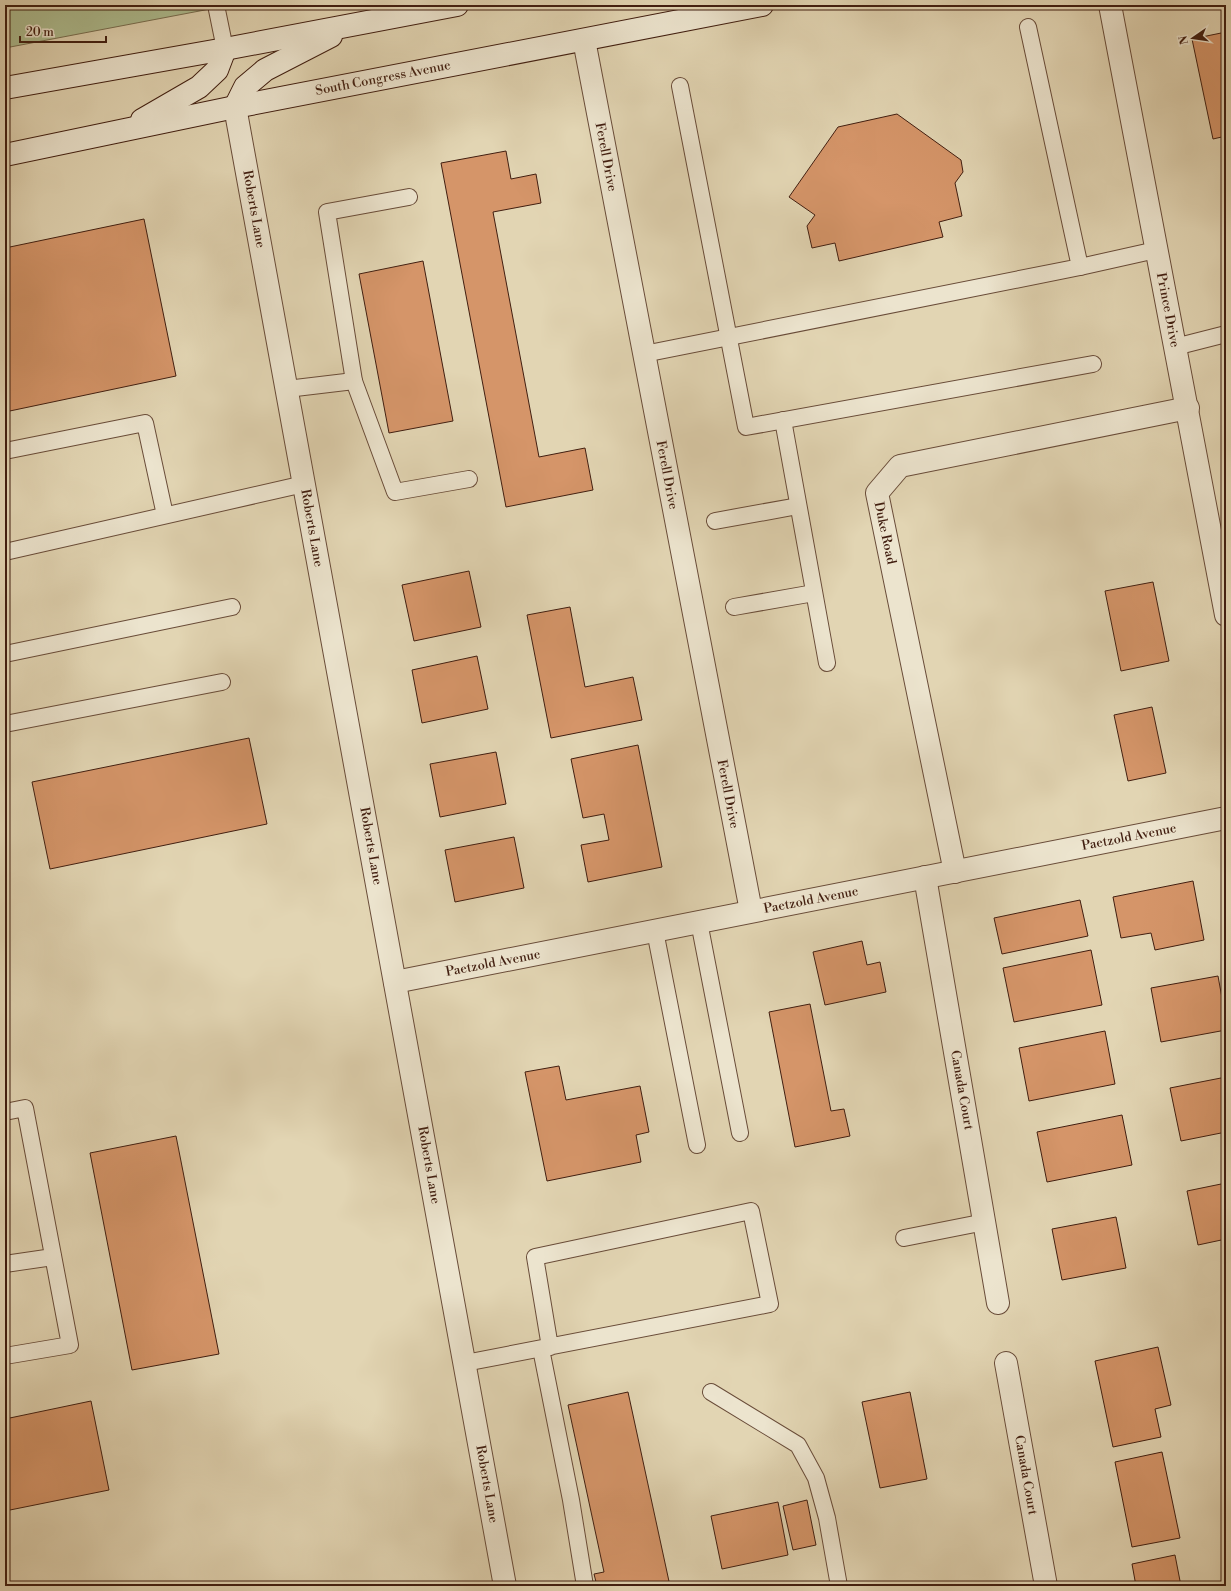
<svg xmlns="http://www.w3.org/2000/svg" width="1231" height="1591" font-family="'Libre Bodoni',serif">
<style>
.green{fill:#aebe91;stroke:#786e50}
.building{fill:#d59569;stroke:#411e10}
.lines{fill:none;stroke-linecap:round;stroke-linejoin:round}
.lane-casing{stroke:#694c39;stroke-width:18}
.street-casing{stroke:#694c39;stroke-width:24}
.secondary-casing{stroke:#411e10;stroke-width:24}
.lane{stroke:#ece4ce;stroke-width:16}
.street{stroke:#ece4ce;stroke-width:22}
.secondary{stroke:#ece4ce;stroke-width:22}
.labels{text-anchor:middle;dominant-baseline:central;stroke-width:4;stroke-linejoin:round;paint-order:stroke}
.street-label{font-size:13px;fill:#411e10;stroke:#ece4ce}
</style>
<rect width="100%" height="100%" fill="#e2d5b3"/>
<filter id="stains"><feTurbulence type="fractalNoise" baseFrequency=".005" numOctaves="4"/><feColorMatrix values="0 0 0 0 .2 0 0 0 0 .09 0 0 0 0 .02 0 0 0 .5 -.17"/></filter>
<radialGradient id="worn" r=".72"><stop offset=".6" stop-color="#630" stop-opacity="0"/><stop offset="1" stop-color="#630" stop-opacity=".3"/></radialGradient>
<polygon class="green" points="5,5 231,5 5,48"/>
<g class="building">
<polygon points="1226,32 1226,136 1213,139 1192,39"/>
<polygon points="897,114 961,160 963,172 955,183 962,216 939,222 943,237 839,261 835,243 812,248 807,226 815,215 789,197 838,127"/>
<polygon points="506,151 511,179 536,174 541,203 493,212 539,457 585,448 593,490 506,507 441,163"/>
<polygon points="144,219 176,376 5,412 5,248"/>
<polygon points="423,261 453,421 389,433 359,274"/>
<polygon points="469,571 481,627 414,641 402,585"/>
<polygon points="1153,582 1169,661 1121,671 1105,591"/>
<polygon points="570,607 585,687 633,677 642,720 551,738 527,615"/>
<polygon points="477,656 488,709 422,723 412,670"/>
<polygon points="1152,707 1166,773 1128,781 1114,715"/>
<polygon points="249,738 267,824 50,869 32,782"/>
<polygon points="638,745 662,867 588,882 581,845 609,840 604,814 583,818 571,759"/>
<polygon points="496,752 506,804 440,817 430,764"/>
<polygon points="514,837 524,888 455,902 445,850"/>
<polygon points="1193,881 1204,940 1155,950 1151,933 1121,938 1113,897"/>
<polygon points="1080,900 1088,936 1002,954 994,918"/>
<polygon points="862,941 867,965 880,962 886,992 825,1005 813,952"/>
<polygon points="1091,950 1102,1005 1014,1022 1003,968"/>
<polygon points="1218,976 1226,1020 1226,1030 1161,1042 1151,988"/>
<polygon points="810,1004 831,1111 844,1109 850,1136 795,1147 769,1012"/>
<polygon points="1105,1031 1115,1084 1029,1101 1019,1048"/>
<polygon points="559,1066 566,1100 640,1086 649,1132 636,1135 641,1162 547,1181 525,1072"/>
<polygon points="1226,1077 1226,1132 1181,1141 1170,1088"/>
<polygon points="1122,1115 1132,1165 1047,1182 1037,1132"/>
<polygon points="176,1136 219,1354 132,1370 90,1153"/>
<polygon points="1226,1183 1226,1239 1198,1245 1187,1191"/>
<polygon points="1116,1217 1126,1268 1062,1280 1052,1229"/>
<polygon points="1158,1347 1171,1405 1155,1409 1161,1437 1113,1447 1095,1361"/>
<polygon points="628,1392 670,1586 597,1586 594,1574 604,1572 568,1405"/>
<polygon points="910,1392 927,1479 880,1488 862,1402"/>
<polygon points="91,1401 109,1490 5,1511 5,1419"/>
<polygon points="1162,1452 1180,1538 1132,1547 1115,1462"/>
<polygon points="807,1500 816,1545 793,1550 783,1506"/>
<polygon points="778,1502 788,1555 722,1569 711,1516"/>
<polygon points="1175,1555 1181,1586 1136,1586 1132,1564"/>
</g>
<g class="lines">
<defs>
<g id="lane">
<polyline points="216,5 225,49"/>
<polyline points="680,86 746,427 1093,364"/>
<polyline points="1080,267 1156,250"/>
<polyline points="1175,347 1226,334"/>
<polyline points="644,354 1080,267 1028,27"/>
<polyline points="354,381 327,212 409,197"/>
<polyline points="287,389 354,381 395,492 469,479"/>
<polyline points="783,420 827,663"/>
<polyline points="5,451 145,423 165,515"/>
<polyline points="715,521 798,506"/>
<polyline points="5,552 304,484"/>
<polyline points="734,607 814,593"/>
<polyline points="5,654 232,607"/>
<polyline points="5,724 222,682"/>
<polyline points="699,922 740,1133"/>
<polyline points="655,931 697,1145"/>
<polyline points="5,1112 25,1108 70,1345 5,1356"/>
<polyline points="904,1238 985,1222"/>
<polyline points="5,1264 53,1257"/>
<polyline points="541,1349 571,1500 585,1586"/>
<polyline points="465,1363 770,1304 751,1211 535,1257 550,1347"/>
<polyline points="711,1392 798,1445 816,1478 827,1518 839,1586"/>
</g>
<g id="street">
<path d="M1110 5C1148 208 1188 411 1226 615"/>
<polyline points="584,40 751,911"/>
<polyline points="235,107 505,1586"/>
<polyline points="955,872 877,493 900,466 1188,408"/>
<polyline points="925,877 998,1303"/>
<polyline points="395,982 1226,818"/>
<polyline points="1006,1363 1046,1586"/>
</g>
<g id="secondary">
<polyline points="5,88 225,49 457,5"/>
<polyline points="235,107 245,87 265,70 331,36"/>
<polyline points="142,120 199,87 217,70 225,49"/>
<polyline points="5,155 235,107 762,5"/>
</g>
</defs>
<use href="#lane" class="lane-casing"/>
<use href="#street" class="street-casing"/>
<use href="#secondary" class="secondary-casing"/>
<use href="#lane" class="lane"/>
<use href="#street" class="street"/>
<use href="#secondary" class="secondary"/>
</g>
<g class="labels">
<g class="street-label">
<text transform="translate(383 78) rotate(-11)">South Congress Avenue</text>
<text transform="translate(606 157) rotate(79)">Ferell Drive</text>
<text transform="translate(254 209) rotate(80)">Roberts Lane</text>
<text transform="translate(1168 310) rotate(79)">Prince Drive</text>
<text transform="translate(667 475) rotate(79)">Ferell Drive</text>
<text transform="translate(312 528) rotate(80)">Roberts Lane</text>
<text transform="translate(885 533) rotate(78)">Duke Road</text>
<text transform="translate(728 794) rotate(79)">Ferell Drive</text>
<text transform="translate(1129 837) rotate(-11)">Paetzold Avenue</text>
<text transform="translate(371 846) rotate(80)">Roberts Lane</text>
<text transform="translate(811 900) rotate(-11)">Paetzold Avenue</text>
<text transform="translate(493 963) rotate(-11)">Paetzold Avenue</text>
<text transform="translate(962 1090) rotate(80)">Canada Court</text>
<text transform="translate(429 1165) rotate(80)">Roberts Lane</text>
<text transform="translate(1026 1475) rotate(80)">Canada Court</text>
<text transform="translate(487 1484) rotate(80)">Roberts Lane</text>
</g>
</g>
<rect width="1231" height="1591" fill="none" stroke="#e2d5b3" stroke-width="20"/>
<rect x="6" y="6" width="1219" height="1579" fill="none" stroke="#411e10" stroke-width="2"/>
<rect x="10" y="10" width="1211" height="1571" fill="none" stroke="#411e10"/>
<g transform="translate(1193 38) rotate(257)" stroke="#ece4ce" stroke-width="3" paint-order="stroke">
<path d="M0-3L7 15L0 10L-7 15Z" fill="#411e10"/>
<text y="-6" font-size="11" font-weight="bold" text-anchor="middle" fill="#411e10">N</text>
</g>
<path d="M20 36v6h86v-6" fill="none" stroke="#411e10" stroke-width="2"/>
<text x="26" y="36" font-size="12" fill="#411e10" stroke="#ece4ce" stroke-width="3" paint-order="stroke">20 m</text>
<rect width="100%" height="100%" filter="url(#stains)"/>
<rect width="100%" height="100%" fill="url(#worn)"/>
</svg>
